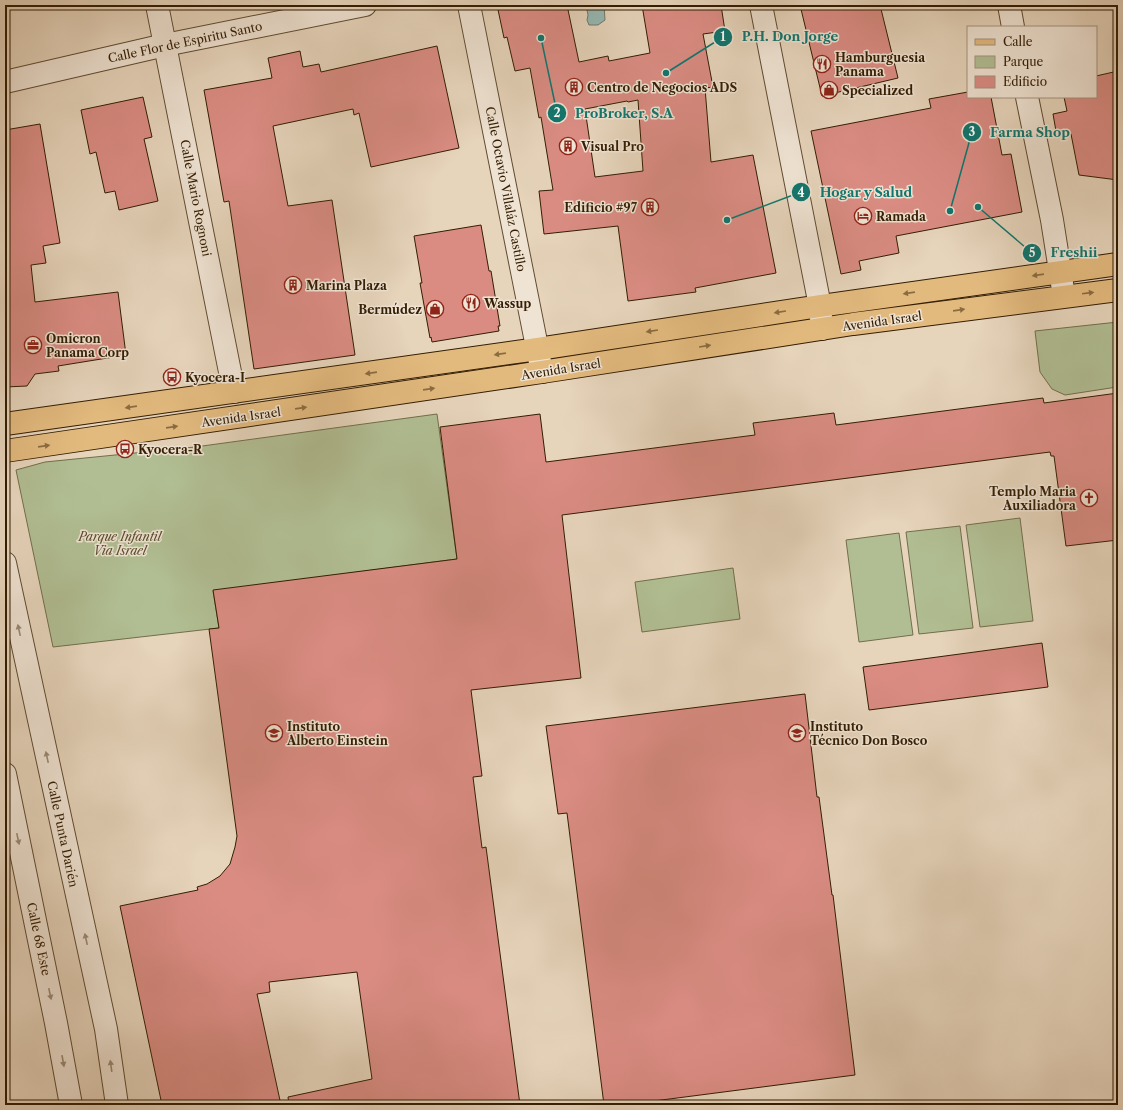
<svg xmlns="http://www.w3.org/2000/svg" width="1123" height="1110" font-family="'Libre Caslon Text',serif">
<style>
.green{fill:#b1be93;stroke:#726e4b}
.water{fill:#96b8b3;stroke:#6e7a6d}
.building{fill:#da8c83;stroke:#331d03;fill-rule:evenodd}
.lines{fill:none;stroke-linecap:round;stroke-linejoin:round}
.minor-casing{stroke:#604b31;stroke-width:24}
.major-casing{stroke:#331d03;stroke-width:24}
.minor{stroke:#efe3d3;stroke-width:22}
.major{stroke:#e3ba7e;stroke-width:22}
.oneway{fill:#8b6c40}
.oneway2{fill:#9a8a75}
.labels{text-anchor:middle;dominant-baseline:central;stroke-width:3;stroke-linejoin:round;paint-order:stroke}
.street-label{font-size:12px;fill:#331d03;stroke:#efe3d3}
.poi-label{font-size:12px;font-weight:bold;fill:#331d03;stroke:#efe3d3;text-anchor:start}
.park-label{font-size:12px;font-style:italic;fill:#594d2e;stroke:#efe3d3}
.leader{fill:none;stroke:#0f766e;stroke-width:1.5}
.callout-dot{fill:#0f766e;stroke:#efe3d3;stroke-width:1.5}
.mark-label{font-size:12px;text-anchor:middle;font-weight:bold;fill:#fff}
.callout-label{font-size:13px;text-anchor:middle;font-weight:bold;fill:#0f766e;stroke:#efe3d3;stroke-width:3;stroke-linejoin:round;paint-order:stroke}
</style>
<rect width="100%" height="100%" fill="#e6d4bb"/>
<filter id="stains"><feTurbulence type="fractalNoise" baseFrequency=".005" numOctaves="4"/><feColorMatrix values="0 0 0 0 .2 0 0 0 0 .09 0 0 0 0 .02 0 0 0 .5 -.17"/></filter>
<radialGradient id="worn" r=".72"><stop offset=".6" stop-color="#630" stop-opacity="0"/><stop offset="1" stop-color="#630" stop-opacity=".3"/></radialGradient>
<g class="green">
<polygon points="1118,322 1118,386 1117,387 1065,395 1052,389 1040,372 1035,331"/>
<polygon points="437,414 457,559 213,591 219,628 53,647 16,470 45,462 195,447"/>
<polygon points="1020,518 1033,621 980,627 966,525"/>
<polygon points="960,526 973,628 919,634 906,532"/>
<polygon points="899,533 913,635 859,642 846,540"/>
<polygon points="733,568 740,619 642,632 635,582"/>
</g>
<polygon class="water" points="586,5 604,5 605,20 598,25 589,25 587,20 588,15"/>
<g class="building">
<path d="M497 5H567L579 62 608 56 609 61 650 53 642 5H721L725 31 703 34 713 87 705 88 711 162 753 155 776 273 695 288 696 292 628 301 618 226 544 234 539 191 553 190 541 117 539 118 530 68 515 71 507 37 504 38ZM638 100 643 171 595 177 585 109 627 101 628 102Z"/>
<polygon points="800,5 880,5 898,78 822,96"/>
<polygon points="437,46 459,148 371,167 359,113 354,115 353,109 273,126 288,206 332,200 355,355 254,369 229,201 224,202 204,90 272,78 268,58 300,51 303,67 319,64 321,72"/>
<polygon points="1118,71 1118,180 1079,175 1071,134 1057,137 1053,114 1067,111 1064,97 1096,97 1096,76"/>
<polygon points="968,92 968,97 991,97 1002,155 1011,154 1022,212 896,236 899,253 859,261 861,270 841,274 811,131 931,108 929,99"/>
<polygon points="143,97 152,137 144,139 158,201 119,210 115,191 105,193 96,152 90,154 81,110"/>
<polygon points="40,124 60,243 43,246 46,263 31,265 35,302 118,292 126,355 58,366 59,371 35,374 27,386 5,387 5,130"/>
<polygon points="481,225 489,271 491,271 500,326 498,326 499,331 432,342 431,337 430,338 420,283 422,283 414,236"/>
<polygon points="1118,393 1118,540 1066,546 1054,456 1051,456 1050,452 562,515 581,678 471,690 482,776 473,777 482,848 486,847 520,1105 289,1105 288,1097 372,1079 357,972 269,982 270,992 257,994 281,1105 162,1105 120,906 198,890 197,887 207,884 220,876 230,864 235,847 237,836 209,629 219,628 213,590 457,559 440,427 540,414 546,462 755,435 753,423 834,413 836,425 1043,398 1044,403"/>
<polygon points="1042,643 1048,687 869,710 863,667"/>
<polygon points="805,694 817,797 819,797 832,895 833,895 855,1075 623,1105 604,1105 567,813 558,814 546,726"/>
</g>
<g class="lines">
<defs>
<g id="minor">
<polyline points="157,5 234,392"/>
<polyline points="469,5 542,372"/>
<polyline points="761,5 820,306 822,329"/>
<polyline points="1009,5 1013,27"/>
<polyline points="5,82 165,45 365,5"/>
<polyline points="1027,97 1052,220 1064,296"/>
<polyline points="5,563 106,1029 117,1105"/>
<polyline points="5,774 56,1023 71,1105"/>
</g>
<g id="major">
<polyline points="5,424 538,349 820,306 1118,264"/>
<polyline points="5,451 542,372 853,324 1118,290"/>
</g>
</defs>
<use href="#minor" class="minor-casing"/>
<use href="#major" class="major-casing"/>
<use href="#minor" class="minor"/>
<use href="#major" class="major"/>
</g>
<defs><path id="oneway-solid" d="M-6-.8H1V-3.2L6.5 0L1 3.2V.8H-6Z"/></defs>
<g class="oneway">
<use href="#oneway-solid" transform="translate(1038 275) rotate(172)"/>
<use href="#oneway-solid" transform="translate(909 293) rotate(172)"/>
<use href="#oneway-solid" transform="translate(1088 293) rotate(-7)"/>
<use href="#oneway-solid" transform="translate(959 310) rotate(-8)"/>
<use href="#oneway-solid" transform="translate(780 312) rotate(171)"/>
<use href="#oneway-solid" transform="translate(652 331) rotate(171)"/>
<use href="#oneway-solid" transform="translate(705 346) rotate(-9)"/>
<use href="#oneway-solid" transform="translate(500 354) rotate(172)"/>
<use href="#oneway-solid" transform="translate(371 373) rotate(172)"/>
<use href="#oneway-solid" transform="translate(429 389) rotate(-8)"/>
<use href="#oneway-solid" transform="translate(131 407) rotate(172)"/>
<use href="#oneway-solid" transform="translate(301 408) rotate(-8)"/>
<use href="#oneway-solid" transform="translate(172 427) rotate(-8)"/>
<use href="#oneway-solid" transform="translate(44 446) rotate(-8)"/>
</g>
<g class="oneway2">
<use href="#oneway-solid" transform="translate(19 630) rotate(-102)"/>
<use href="#oneway-solid" transform="translate(47 757) rotate(-102)"/>
<use href="#oneway-solid" transform="translate(18 839) rotate(78)"/>
<use href="#oneway-solid" transform="translate(86 939) rotate(-102)"/>
<use href="#oneway-solid" transform="translate(50 994) rotate(78)"/>
<use href="#oneway-solid" transform="translate(63 1061) rotate(80)"/>
<use href="#oneway-solid" transform="translate(111 1066) rotate(-98)"/>
</g>
<defs>
<symbol id="restaurant-ring" viewBox="-11 -11 22 22"><circle r="9.5" fill="#efe3d3" stroke="#8f2418" stroke-width="1.5"/><path d="M-5-6h1v4h1v-4h1v4h1v-4h1v5L-1.5 .5V6h-2V.5L-5-1ZM5-6V6H3V1.5H1.5Q1.5-4 5-6Z" fill="#8f2418"/></symbol>
<symbol id="building-ring" viewBox="-11 -11 22 22"><circle r="9.5" fill="#efe3d3" stroke="#8f2418" stroke-width="1.5"/><path d="M-4-6H4V6H1V3H-1V6H-4ZM-2.5-4.3h1.7v1.8h-1.7ZM.8-4.3h1.7v1.8H.8ZM-2.5-1h1.7V.8h-1.7ZM.8-1h1.7V.8H.8Z" fill="#8f2418"/></symbol>
<symbol id="shop-ring" viewBox="-11 -11 22 22"><circle r="9.5" fill="#efe3d3" stroke="#8f2418" stroke-width="1.5"/><path d="M-5-2.5h2.3a2.7 3.5 0 0 1 5.4 0H5L5.5 6h-11ZM-1.5-2.5h3a1.5 2.3 0 0 0-3 0Z" fill="#8f2418"/></symbol>
<symbol id="hotel-ring" viewBox="-11 -11 22 22"><circle r="9.5" fill="#efe3d3" stroke="#8f2418" stroke-width="1.5"/><path d="M-6-4.5h1.5V1H6V5H4.5V3h-9V5H-6ZM-4 0a1.8 1.8 0 1 1 3.6 0ZM.5 0V-2.5h3Q6-2.5 6 0Z" fill="#8f2418"/></symbol>
<symbol id="office-ring" viewBox="-11 -11 22 22"><circle r="9.5" fill="#efe3d3" stroke="#8f2418" stroke-width="1.5"/><path d="M-6-3h4V-5.5h4V-3h4V5H-6ZM-1-4.5V-3h2v-1.5ZM-6 0V1H6V0Z" fill="#8f2418"/></symbol>
<symbol id="bus-ring" viewBox="-11 -11 22 22"><circle r="9.5" fill="#efe3d3" stroke="#8f2418" stroke-width="1.5"/><path d="M-5-6H5V4H4V6H2V4H-2V6H-4V4H-5ZM-3.5-4V0h7V-4ZM-3.5 1.2v1.5H-2V1.2ZM2 1.2v1.5H3.5V1.2Z" fill="#8f2418"/></symbol>
<symbol id="church-ring" viewBox="-11 -11 22 22"><circle r="9.5" fill="#efe3d3" stroke="#8f2418" stroke-width="1.5"/><path d="M-1.2-6h2.4v3.5h3.3v2.4h-3.3V6h-2.4V-.1h-3.3v-2.4h3.3Z" fill="#8f2418"/></symbol>
<symbol id="school-ring" viewBox="-11 -11 22 22"><circle r="9.5" fill="#efe3d3" stroke="#8f2418" stroke-width="1.5"/><path d="M0-5L7-2L0 1L-7-2ZM-4 1L0 2.5L4 1V4Q0 6-4 4Z" fill="#8f2418"/></symbol>
</defs>
<g fill-rule="evenodd">
<use href="#restaurant-ring" x="812" y="54" width="20" height="20"/>
<use href="#building-ring" x="564" y="77" width="20" height="20"/>
<use href="#shop-ring" x="819" y="80" width="20" height="20"/>
<use href="#building-ring" x="558" y="136" width="20" height="20"/>
<use href="#building-ring" x="640" y="197" width="20" height="20"/>
<use href="#hotel-ring" x="853" y="206" width="20" height="20"/>
<use href="#building-ring" x="283" y="275" width="20" height="20"/>
<use href="#restaurant-ring" x="461" y="293" width="20" height="20"/>
<use href="#shop-ring" x="425" y="299" width="20" height="20"/>
<use href="#office-ring" x="23" y="335" width="20" height="20"/>
<use href="#bus-ring" x="162" y="367" width="20" height="20"/>
<use href="#bus-ring" x="115" y="439" width="20" height="20"/>
<use href="#church-ring" x="1079" y="488" width="20" height="20"/>
<use href="#school-ring" x="264" y="723" width="20" height="20"/>
<use href="#school-ring" x="787" y="723" width="20" height="20"/>
</g>
<g class="labels">
<g class="street-label">
<text transform="translate(185 42) rotate(-12)">Calle Flor de Espiritu Santo</text>
<text transform="translate(506 189) rotate(79)">Calle Octavio Villaláz Castillo</text>
<text transform="translate(196 198) rotate(79)">Calle Mario Rognoni</text>
<text transform="translate(882 321) rotate(-8)">Avenida Israel</text>
<text transform="translate(561 369) rotate(-9)">Avenida Israel</text>
<text transform="translate(241 417) rotate(-8)">Avenida Israel</text>
<text transform="translate(63 834) rotate(78)">Calle Punta Darién</text>
<text transform="translate(39 939) rotate(78)">Calle 68 Este</text>
</g>
<g class="poi-label">
<text x="835" y="57">Hamburguesia<tspan x="835" dy="14">Panama</tspan></text>
<text x="587" y="87">Centro de Negocios ADS</text>
<text x="842" y="90">Specialized</text>
<text x="581" y="146">Visual Pro</text>
<text x="637" y="207" text-anchor="end">Edificio #97</text>
<text x="876" y="216">Ramada</text>
<text x="306" y="285">Marina Plaza</text>
<text x="484" y="303">Wassup</text>
<text x="422" y="309" text-anchor="end">Bermúdez</text>
<text x="46" y="338">Omicron<tspan x="46" dy="14">Panama Corp</tspan></text>
<text x="185" y="377">Kyocera-I</text>
<text x="138" y="449">Kyocera-R</text>
<text x="1076" y="491" text-anchor="end">Templo Maria<tspan x="1076" dy="14">Auxiliadora</tspan></text>
<text x="287" y="726">Instituto<tspan x="287" dy="14">Alberto Einstein</tspan></text>
<text x="810" y="726">Instituto<tspan x="810" dy="14">Técnico Don Bosco</tspan></text>
</g>
<g class="park-label">
<text x="120" y="536">Parque Infantil<tspan x="120" dy="14">Via Israel</tspan></text>
</g>
</g>
<path class="leader" d="M666 73L723 37M541 38L557 113M950 211L972 132M727 220L801 192M978 207L1032 253"/>
<g class="callout-dot">
<circle cx="666" cy="73" r="4"/>
<circle cx="541" cy="38" r="4"/>
<circle cx="950" cy="211" r="4"/>
<circle cx="727" cy="220" r="4"/>
<circle cx="978" cy="207" r="4"/>
<circle cx="723" cy="37" r="10"/>
<circle cx="557" cy="113" r="10"/>
<circle cx="972" cy="132" r="10"/>
<circle cx="801" cy="192" r="10"/>
<circle cx="1032" cy="253" r="10"/>
</g>
<g class="mark-label">
<text x="723" y="41">1</text>
<text x="557" y="117">2</text>
<text x="972" y="136">3</text>
<text x="801" y="197">4</text>
<text x="1032" y="257">5</text>
</g>
<g class="callout-label">
<text x="790" y="41">P.H. Don Jorge</text>
<text x="624" y="118">ProBroker, S.A</text>
<text x="1030" y="137">Farma Shop</text>
<text x="866" y="197">Hogar y Salud</text>
<text x="1074" y="257">Freshii</text>
</g>
<rect width="1123" height="1110" fill="none" stroke="#e6d4bb" stroke-width="20"/>
<rect x="6" y="6" width="1111" height="1098" fill="none" stroke="#331d03" stroke-width="2"/>
<rect x="10" y="10" width="1103" height="1090" fill="none" stroke="#331d03"/>
<rect x="967" y="26" width="130" height="72" fill="#efe3d3" stroke="#a49480"/>
<rect x="975" y="39" width="20" height="6" fill="#e3ba7e" stroke="#a49480"/>
<text x="1003" y="46" font-size="12" fill="#331d03">Calle</text>
<rect x="975" y="56" width="20" height="12" fill="#b1be93" stroke="#a49480"/>
<text x="1003" y="66" font-size="12" fill="#331d03">Parque</text>
<rect x="975" y="76" width="20" height="12" fill="#da8c83" stroke="#a49480"/>
<text x="1003" y="86" font-size="12" fill="#331d03">Edificio</text>
<rect width="100%" height="100%" filter="url(#stains)"/>
<rect width="100%" height="100%" fill="url(#worn)"/>
</svg>
